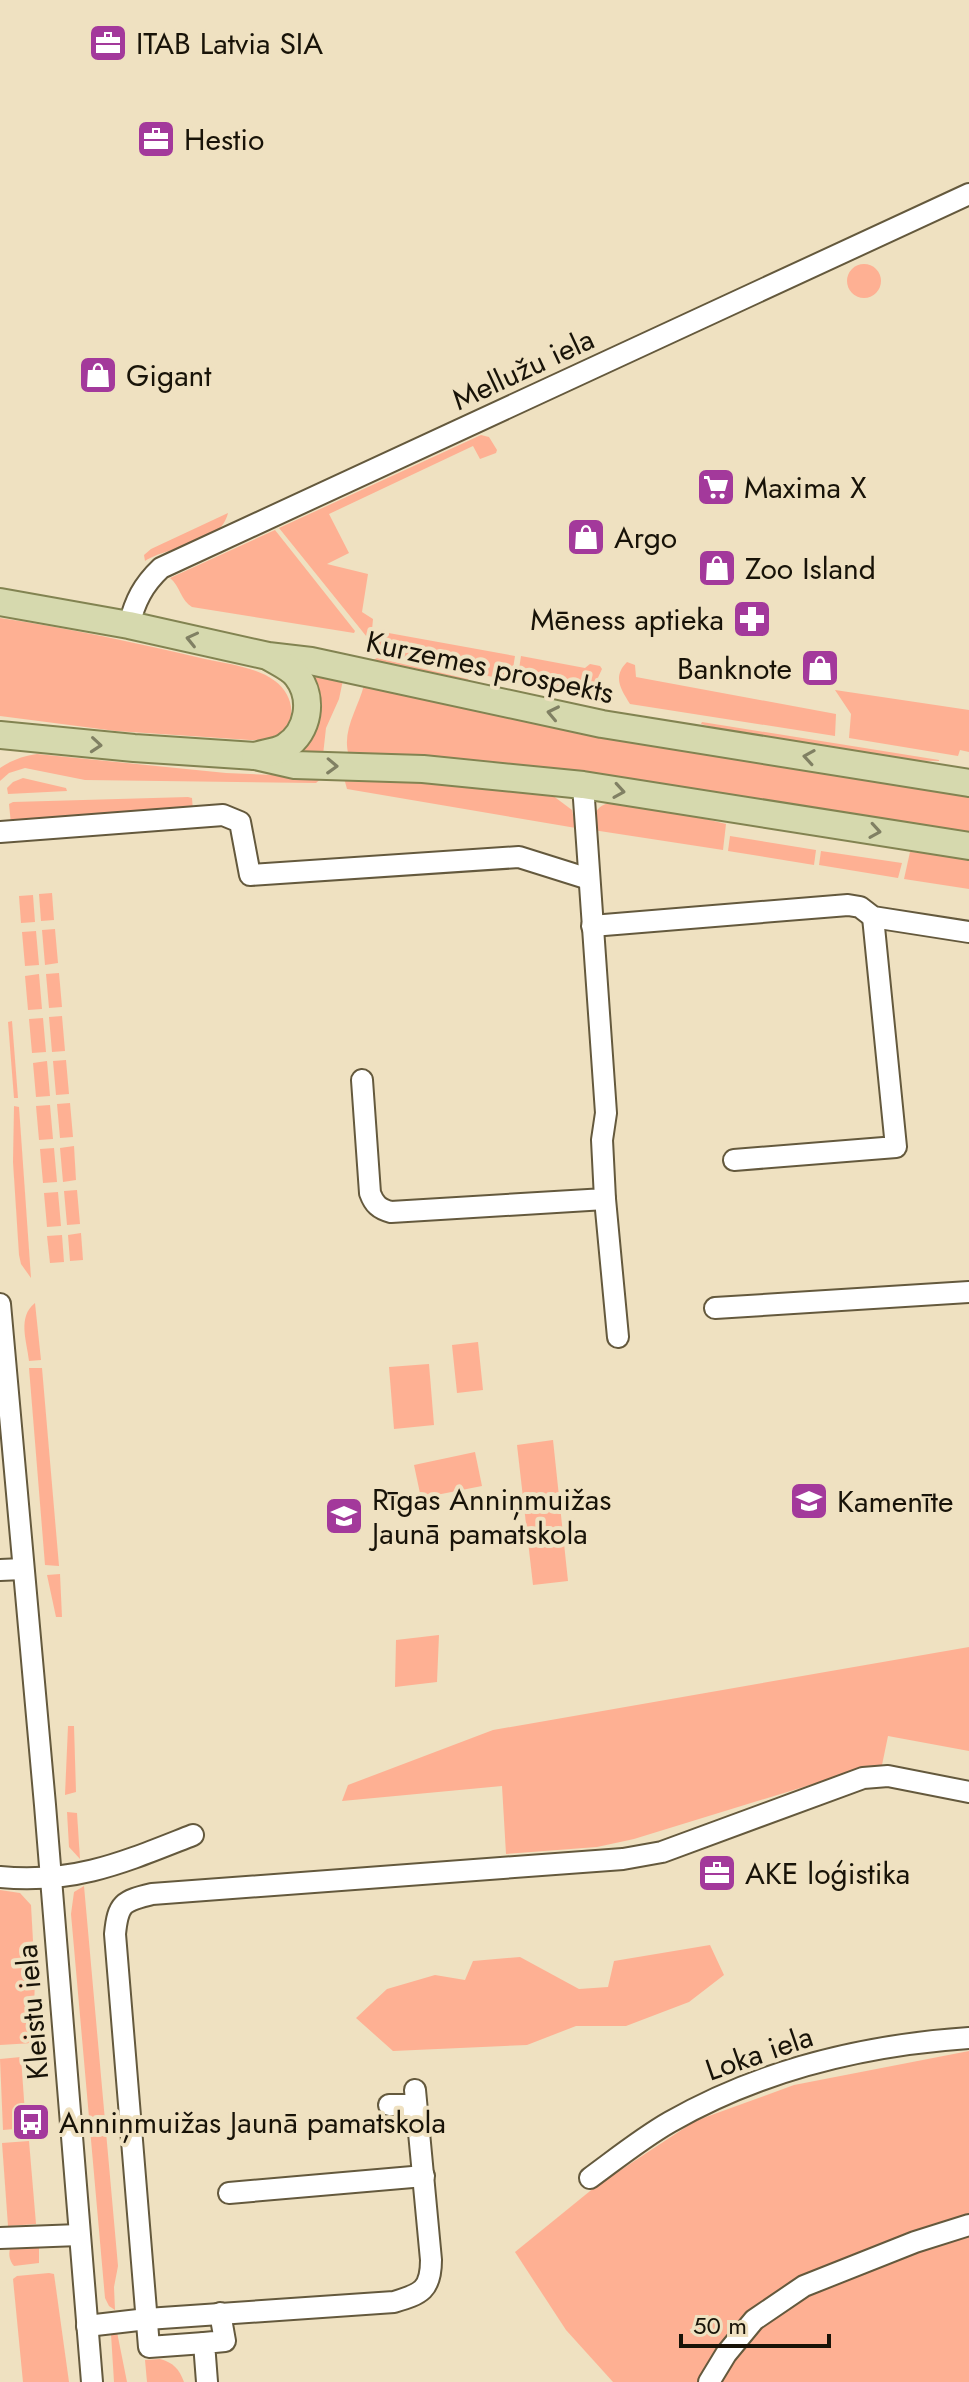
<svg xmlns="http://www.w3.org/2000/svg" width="969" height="2382" font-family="Jost,sans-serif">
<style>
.green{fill:#feb093}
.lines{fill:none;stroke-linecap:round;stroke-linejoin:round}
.minor-casing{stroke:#64593d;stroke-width:24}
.major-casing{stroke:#828351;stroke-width:30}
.minor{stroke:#fff;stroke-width:20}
.major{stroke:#d6d9ae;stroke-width:26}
.oneway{stroke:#808063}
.labels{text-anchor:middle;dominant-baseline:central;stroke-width:8;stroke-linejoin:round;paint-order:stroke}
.poi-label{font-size:30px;fill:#181308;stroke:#efe1c1;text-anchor:start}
.street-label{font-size:30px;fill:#181308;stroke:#efe1c1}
</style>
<rect width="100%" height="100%" fill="#efe1c1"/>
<g class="green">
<circle cx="864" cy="281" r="17"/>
<polygon points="481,435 489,437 497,450 496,453 480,459 473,446 329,514 349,553 327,564 368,574 362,612 373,619 372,630 515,656 511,681 379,652 279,528"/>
<path d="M228 513C220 546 170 545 145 561L144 555 151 549Z"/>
<path d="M275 530 355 631 354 633 192 607C181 601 180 586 170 578Z"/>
<path d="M0 618C69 628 137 643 205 659 228 664 256 667 275 681 290 692 298 714 284 729 275 739 262 740 250 740L116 731 0 716Z"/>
<polygon points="521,656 585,668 590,664 600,666 602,669 595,684 582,695 517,682"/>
<polygon points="377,658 468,679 469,681 372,664 371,661"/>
<path d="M627 662 635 665 636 677 836 714 835 736 630 704C621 689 612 677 627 662Z"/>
<path d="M315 674 343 680 339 699 326 728 323 755H300L299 751C325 733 322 701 312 675Z"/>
<path d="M364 685 594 734 969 794V835L349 756C341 731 358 709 364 685Z"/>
<polygon points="835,690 969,710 969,752 960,750 958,756 849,738 851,714"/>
<path d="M702 722 939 760V761C861 760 777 744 701 724Z"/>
<path d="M37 754 226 773 323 777 316 783 85 780 25 768 9 773 0 781V768C12 760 23 756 37 754Z"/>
<polygon points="23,778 66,788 67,791 8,794 7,788 13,782"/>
<polygon points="344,778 444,784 552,795 572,810 576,828 347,789"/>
<polygon points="188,797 192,798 193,811 11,824 9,804 13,802"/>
<path d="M615 802 661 808 726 824 723 850 593 830C593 812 597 804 615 802Z"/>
<polygon points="730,836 816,850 814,865 728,851"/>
<polygon points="821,851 902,863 898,878 819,865"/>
<polygon points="910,852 958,854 969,857 969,889 904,879"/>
<polygon points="52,893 54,920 41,921 39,894"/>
<polygon points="33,895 35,922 21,923 19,896"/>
<polygon points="55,929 58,963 45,965 42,930"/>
<polygon points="36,931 39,965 25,966 22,932"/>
<polygon points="59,973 62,1007 49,1008 46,974"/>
<polygon points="39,974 42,1009 28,1010 25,976"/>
<polygon points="62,1016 65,1051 52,1052 49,1017"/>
<polygon points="43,1018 46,1052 32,1053 29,1019"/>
<polygon points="12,1021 18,1098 14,1098 8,1022"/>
<polygon points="66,1060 69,1094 56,1095 53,1061"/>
<polygon points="47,1061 50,1096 36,1097 33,1063"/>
<polygon points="70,1103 73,1137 60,1138 57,1104"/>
<polygon points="50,1105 53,1139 39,1140 36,1106"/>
<polygon points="14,1106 19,1107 31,1278 21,1264 19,1255 13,1162"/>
<polygon points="74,1146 76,1180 63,1182 60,1148"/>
<polygon points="54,1148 57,1182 43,1183 40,1149"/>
<polygon points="77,1190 80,1224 67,1225 64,1191"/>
<polygon points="58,1192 61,1226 47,1227 44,1193"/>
<polygon points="81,1233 83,1260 70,1261 68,1235"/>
<polygon points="62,1235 64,1262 50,1263 47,1236"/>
<path d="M35 1303 41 1360 29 1361C27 1341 17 1317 35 1303Z"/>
<polygon points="478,1342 483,1390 457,1393 452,1345"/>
<polygon points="429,1364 434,1425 394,1429 389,1367"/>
<polygon points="29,1368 42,1368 59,1566 45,1565"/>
<polygon points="553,1440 568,1581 533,1585 517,1445"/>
<polygon points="475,1452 482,1486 421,1498 414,1465"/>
<polygon points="60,1574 62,1617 56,1617 47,1575"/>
<polygon points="439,1635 437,1682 395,1687 396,1640"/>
<polygon points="969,1647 969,1751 888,1736 882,1765 849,1773 634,1839 597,1847 506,1854 502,1786 342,1801 348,1785 493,1730"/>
<polygon points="68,1726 74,1726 76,1792 65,1795"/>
<polygon points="67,1812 77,1813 80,1859 69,1847"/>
<polygon points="84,1886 118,2266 114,2287 115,2310 109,2306 105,2298 71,1914 74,1892"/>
<polygon points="0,1890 20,1893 31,1905 35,1977 33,2043 0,2045"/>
<polygon points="710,1945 724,1975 689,2002 626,2026 576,2026 527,2045 393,2051 356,2018 387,1989 435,1975 465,1980 473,1961 520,1957 579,1989 608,1987 614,1961"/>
<polygon points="969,2051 969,2382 613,2382 566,2330 515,2252 595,2187 695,2121 794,2085"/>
<polygon points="21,2057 26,2128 3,2130 0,2059"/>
<polygon points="29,2141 36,2224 8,2226 2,2143"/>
<path d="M11 2246H39V2263L14 2266C9 2261 8 2252 11 2246Z"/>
<polygon points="49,2273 54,2274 69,2382 23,2382 13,2279 17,2276"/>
<polygon points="117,2332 127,2382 114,2382 111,2334"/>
<path d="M160 2359C174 2363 179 2369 184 2382H147L145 2360Z"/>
</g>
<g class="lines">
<defs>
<g id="minor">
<path d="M129 625C135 601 143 585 161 568L969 194"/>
<polyline points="0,832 223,815 240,822 250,875 519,857 589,879"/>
<polyline points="592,926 848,905 860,907 873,917 969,932"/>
<path d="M362 1080 370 1193C374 1204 379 1209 391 1212L605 1199 602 1140 606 1113 583 785"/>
<polyline points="734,1160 896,1147 873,917"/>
<polyline points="605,1199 618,1337"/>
<polyline points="0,1304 45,1805 92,2382"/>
<polyline points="715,1308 969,1292"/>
<polyline points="0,1570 23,1569"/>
<path d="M0 1877C76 1884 124 1862 193 1835"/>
<polyline points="389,2105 415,2105"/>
<path d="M590 2178C616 2159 642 2138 670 2122 761 2070 866 2045 969 2038"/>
<polyline points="229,2193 424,2176"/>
<polyline points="0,2238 79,2235"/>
<path d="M87 2326 147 2319 394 2302C421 2294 431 2290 431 2260L415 2090"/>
<path d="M204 2343 149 2347 115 1934C118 1903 123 1901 152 1894L623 1859 662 1852 863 1778 888 1776 969 1792"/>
<polyline points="207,2382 204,2343 225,2341 220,2313"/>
<polyline points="709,2382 726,2354 754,2320 804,2286 915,2242 969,2225"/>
</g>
<g id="major">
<polyline points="0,602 129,625 268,656 311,661 602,724 969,783"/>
<polyline points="0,735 134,748 255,756 295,765 423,769 583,785 969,846"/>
<path d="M255 756C264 753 277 752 285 747 309 732 314 698 297 676 291 668 279 663 271 658"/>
</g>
</defs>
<use href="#minor" class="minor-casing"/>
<use href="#major" class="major-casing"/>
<use href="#minor" class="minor"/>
<use href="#major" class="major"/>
</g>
<defs><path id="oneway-chevron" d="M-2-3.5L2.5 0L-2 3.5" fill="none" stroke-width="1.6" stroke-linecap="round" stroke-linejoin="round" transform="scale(2)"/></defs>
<g class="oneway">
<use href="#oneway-chevron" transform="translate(192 639) rotate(-167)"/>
<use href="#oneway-chevron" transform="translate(553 713) rotate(-168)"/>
<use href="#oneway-chevron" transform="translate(96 745) rotate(5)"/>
<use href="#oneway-chevron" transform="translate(809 757) rotate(-171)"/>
<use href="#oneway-chevron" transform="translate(332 766) rotate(2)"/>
<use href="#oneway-chevron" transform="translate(619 791) rotate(9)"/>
<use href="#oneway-chevron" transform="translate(875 831) rotate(9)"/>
</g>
<defs>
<symbol id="office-square" viewBox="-11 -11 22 22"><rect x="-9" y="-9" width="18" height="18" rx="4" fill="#a3399b" stroke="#efe1c1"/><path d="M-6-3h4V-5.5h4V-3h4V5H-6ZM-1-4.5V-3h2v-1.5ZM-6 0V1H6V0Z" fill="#fff"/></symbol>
<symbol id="shop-square" viewBox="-11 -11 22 22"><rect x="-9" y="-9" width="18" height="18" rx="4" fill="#a3399b" stroke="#efe1c1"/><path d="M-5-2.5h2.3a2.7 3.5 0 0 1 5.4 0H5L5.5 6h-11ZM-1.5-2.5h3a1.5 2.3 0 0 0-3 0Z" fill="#fff"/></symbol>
<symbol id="supermarket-square" viewBox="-11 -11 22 22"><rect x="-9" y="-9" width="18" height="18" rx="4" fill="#a3399b" stroke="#efe1c1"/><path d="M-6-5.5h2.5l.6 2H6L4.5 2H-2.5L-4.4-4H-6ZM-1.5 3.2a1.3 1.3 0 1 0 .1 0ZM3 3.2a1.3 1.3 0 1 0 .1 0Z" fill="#fff"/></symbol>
<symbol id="pharmacy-square" viewBox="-11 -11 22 22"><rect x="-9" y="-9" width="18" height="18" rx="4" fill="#a3399b" stroke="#efe1c1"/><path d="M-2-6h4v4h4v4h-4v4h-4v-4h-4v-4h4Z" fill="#fff"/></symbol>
<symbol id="school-square" viewBox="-11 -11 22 22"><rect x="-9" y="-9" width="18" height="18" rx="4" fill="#a3399b" stroke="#efe1c1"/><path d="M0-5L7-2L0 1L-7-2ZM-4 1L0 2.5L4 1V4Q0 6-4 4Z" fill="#fff"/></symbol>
<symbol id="bus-square" viewBox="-11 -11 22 22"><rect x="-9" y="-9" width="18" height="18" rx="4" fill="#a3399b" stroke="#efe1c1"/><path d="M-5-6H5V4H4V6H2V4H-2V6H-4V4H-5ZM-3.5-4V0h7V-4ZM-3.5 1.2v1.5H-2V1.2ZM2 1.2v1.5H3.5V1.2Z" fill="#fff"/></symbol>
</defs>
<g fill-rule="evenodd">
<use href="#office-square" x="86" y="21" width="44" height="44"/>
<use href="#office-square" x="134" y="117" width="44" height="44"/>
<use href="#shop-square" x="76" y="353" width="44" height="44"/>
<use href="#supermarket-square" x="694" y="465" width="44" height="44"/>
<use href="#shop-square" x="564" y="515" width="44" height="44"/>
<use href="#shop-square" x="695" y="546" width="44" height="44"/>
<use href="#pharmacy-square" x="730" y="597" width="44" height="44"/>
<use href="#shop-square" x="798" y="646" width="44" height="44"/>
<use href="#school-square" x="787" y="1479" width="44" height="44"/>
<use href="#school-square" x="322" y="1494" width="44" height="44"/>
<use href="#office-square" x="695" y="1851" width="44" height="44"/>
<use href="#bus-square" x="9" y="2100" width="44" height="44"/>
</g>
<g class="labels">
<g class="poi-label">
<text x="136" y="43">ITAB Latvia SIA</text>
<text x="184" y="139">Hestio</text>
<text x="126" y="375">Gigant</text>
<text x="744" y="487">Maxima X</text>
<text x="614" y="537">Argo</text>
<text x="745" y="568">Zoo Island</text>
<text x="724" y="619" text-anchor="end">Mēness aptieka</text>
<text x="792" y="668" text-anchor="end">Banknote</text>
<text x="372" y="1499">Rīgas Anniņmuižas<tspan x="372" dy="34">Jaunā pamatskola</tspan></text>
<text x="837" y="1501">Kamenīte</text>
<text x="745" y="1873">AKE loģistika</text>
<text x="59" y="2122">Anniņmuižas Jaunā pamatskola</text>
</g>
<g class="street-label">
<text transform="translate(523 369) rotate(-25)">Mellužu iela</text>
<text transform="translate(490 667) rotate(12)">Kurzemes prospekts</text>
<text transform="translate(32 2012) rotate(-95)">Kleistu iela</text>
<text transform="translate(759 2053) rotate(-19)">Loka iela</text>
</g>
</g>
<path d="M681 2334v12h148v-12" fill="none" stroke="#181308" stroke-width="4"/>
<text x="693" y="2334" font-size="24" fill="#181308" stroke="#efe1c1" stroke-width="6" paint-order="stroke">50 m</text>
</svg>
